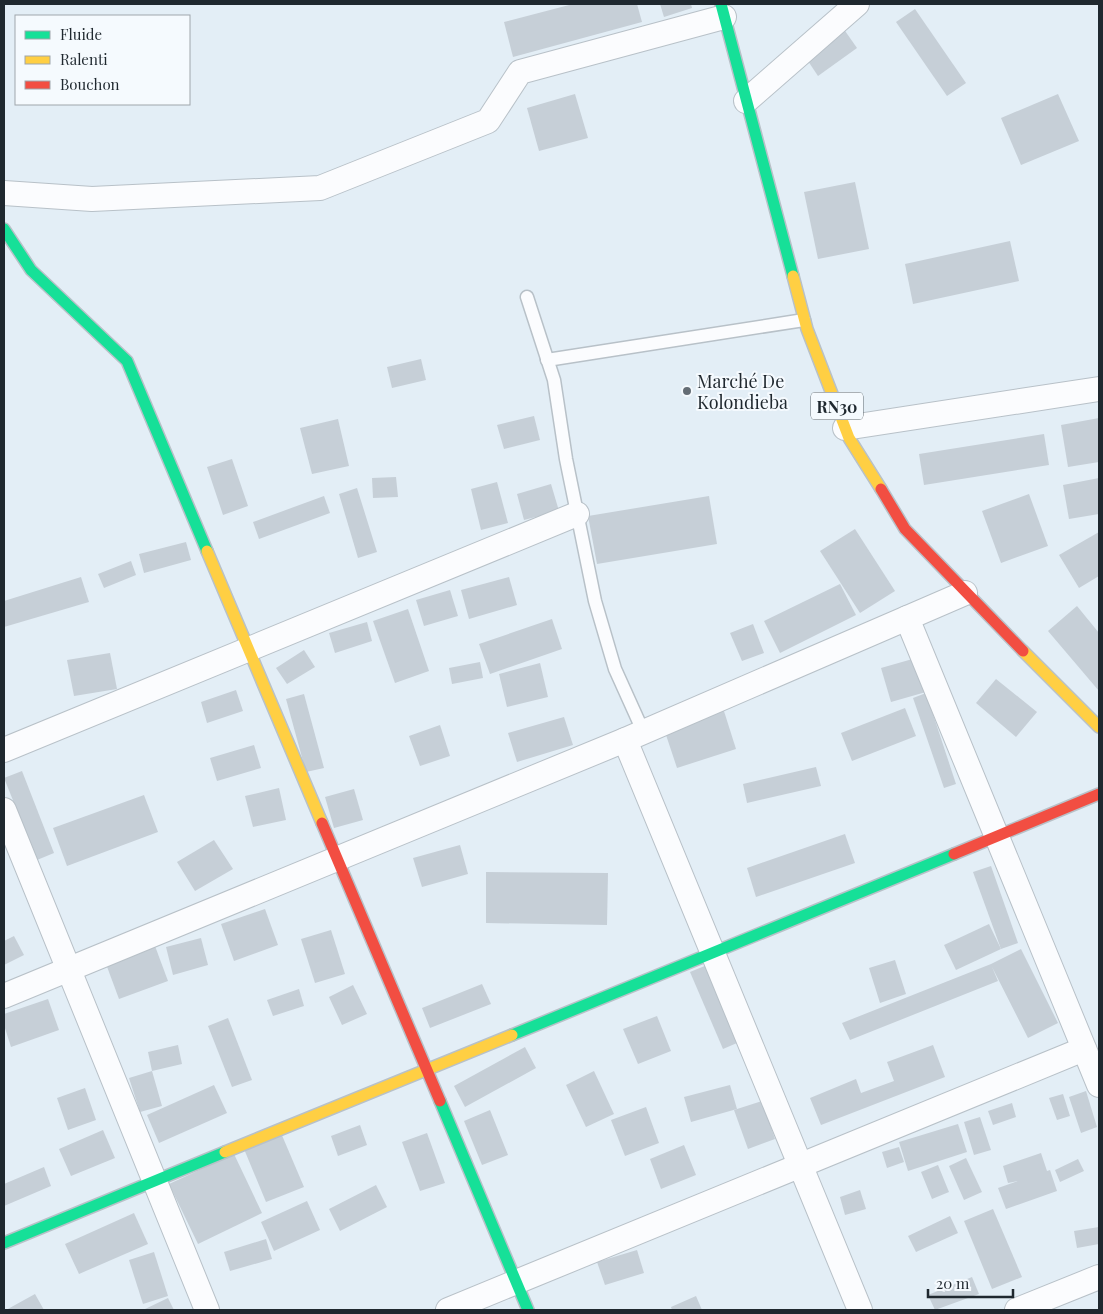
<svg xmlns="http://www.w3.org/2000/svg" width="1103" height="1314" font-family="'Playfair Display',serif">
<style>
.building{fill:#c6cfd7}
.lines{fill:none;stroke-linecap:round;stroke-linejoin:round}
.lane-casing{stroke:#b8c1c8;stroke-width:15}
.street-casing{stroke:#b8c1c8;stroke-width:26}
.fast-casing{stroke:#b8c1c8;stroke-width:14}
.slow-casing{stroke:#b8c1c8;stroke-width:14}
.jam-casing{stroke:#b8c1c8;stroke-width:14}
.lane{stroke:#fbfcfe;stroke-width:12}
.street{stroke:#fbfcfe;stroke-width:24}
.fast{stroke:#16e098;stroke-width:11}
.slow{stroke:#ffcf43;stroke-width:11}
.jam{stroke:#f24e42;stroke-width:11}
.poi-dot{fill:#646d75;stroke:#f5fafe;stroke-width:2}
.labels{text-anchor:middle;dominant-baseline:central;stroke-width:4;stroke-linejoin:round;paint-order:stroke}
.shield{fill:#f5fafe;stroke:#5f676d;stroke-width:1}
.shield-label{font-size:16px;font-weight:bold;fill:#1f282f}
.poi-label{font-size:18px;fill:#1f282f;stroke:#f5fafe;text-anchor:start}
</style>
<rect width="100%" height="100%" fill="#e3eef6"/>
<g class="building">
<polygon points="573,4 637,4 642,22 513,57 504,22"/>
<polygon points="660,4 691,4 692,8 664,17"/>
<polygon points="915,9 966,83 947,96 896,22"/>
<polygon points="843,28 857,48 818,76 804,55"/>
<polygon points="575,94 588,138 539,151 527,108"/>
<polygon points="1058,94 1079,141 1021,165 1001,118"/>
<polygon points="855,182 869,249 818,259 804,192"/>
<polygon points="1010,241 1019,281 913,304 905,264"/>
<polygon points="421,359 426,380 392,388 387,367"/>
<polygon points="534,416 540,440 504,449 497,425"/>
<polygon points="1099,418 1099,462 1068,467 1061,425"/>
<polygon points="338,419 349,466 312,474 300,428"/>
<polygon points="1044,434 1049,465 924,485 919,454"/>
<polygon points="232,459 248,506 223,515 207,467"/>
<polygon points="396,477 398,497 373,498 372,478"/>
<polygon points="1099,478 1099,514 1069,519 1063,485"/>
<polygon points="497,482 508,523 481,530 471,489"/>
<polygon points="551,484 559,511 524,520 517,494"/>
<polygon points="357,488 377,552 358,558 339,494"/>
<polygon points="1029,494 1048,546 1001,563 982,511"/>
<polygon points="324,496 330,513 259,539 253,522"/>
<polygon points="709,496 717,544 597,564 588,516"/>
<polygon points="855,529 895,591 860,613 820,551"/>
<polygon points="1099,532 1099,576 1079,588 1059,555"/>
<polygon points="186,542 191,560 144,573 139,554"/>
<polygon points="131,561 136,575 104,588 98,574"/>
<polygon points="81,577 89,602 4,627 4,601"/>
<polygon points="509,577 517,605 469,619 461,590"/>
<polygon points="840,584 856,615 780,653 764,621"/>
<polygon points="450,590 458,616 424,626 416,600"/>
<polygon points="1077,606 1099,633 1099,691 1048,631"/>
<polygon points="408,609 429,671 395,683 373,621"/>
<polygon points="552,619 562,649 490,674 479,644"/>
<polygon points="367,622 372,641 335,653 329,633"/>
<polygon points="753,624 764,653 742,661 730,633"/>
<polygon points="304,650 315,667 287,684 276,668"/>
<polygon points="110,653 117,689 74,696 67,660"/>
<polygon points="916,658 926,692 891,702 881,668"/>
<polygon points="480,662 483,678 452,684 449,668"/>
<polygon points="540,663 548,697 507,707 499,674"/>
<polygon points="996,679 1037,712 1016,737 976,703"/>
<polygon points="236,690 243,711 207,723 201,702"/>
<polygon points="926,693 956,784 944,788 913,698"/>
<polygon points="304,694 324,768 306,772 286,699"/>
<polygon points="723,708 736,749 677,768 663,726"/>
<polygon points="905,708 916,736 852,761 841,733"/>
<polygon points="564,717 573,745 517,762 508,733"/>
<polygon points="440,725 450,756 420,766 409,736"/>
<polygon points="254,745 261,768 217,781 210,758"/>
<polygon points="816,767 821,786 747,803 743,784"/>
<polygon points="22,771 54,853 37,860 4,778"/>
<polygon points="279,788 286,820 253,827 245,796"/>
<polygon points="354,789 363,820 334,828 325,797"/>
<polygon points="144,795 158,832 67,866 53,828"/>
<polygon points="845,834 855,863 756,897 747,868"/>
<polygon points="214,840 233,869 195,891 177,862"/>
<polygon points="460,845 468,874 422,887 413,858"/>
<polygon points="991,866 1018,943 1001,949 973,872"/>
<polygon points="486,872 608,873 607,925 486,923"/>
<polygon points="265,909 278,945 234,961 221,924"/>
<polygon points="989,924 1001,949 956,970 944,945"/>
<polygon points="331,930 345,974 315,983 301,939"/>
<polygon points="14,936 24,955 4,965 4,941"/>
<polygon points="201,938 208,965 173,975 166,947"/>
<polygon points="155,946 168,981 119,999 106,964"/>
<polygon points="1021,949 1058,1023 1028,1038 992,967 998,981 850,1040 842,1023 991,964"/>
<polygon points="895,960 906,994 880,1003 869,968"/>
<polygon points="712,963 744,1040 723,1049 690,972"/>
<polygon points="482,984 491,1004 430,1028 422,1008"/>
<polygon points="353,985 367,1014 342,1025 329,997"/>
<polygon points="299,989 304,1006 273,1016 267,1000"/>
<polygon points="48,999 59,1030 11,1047 4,1025 4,1014"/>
<polygon points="657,1016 671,1051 638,1064 623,1029"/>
<polygon points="228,1018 252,1080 232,1087 208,1026"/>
<polygon points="178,1045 182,1064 152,1071 162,1106 140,1112 129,1078 152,1071 148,1052"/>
<polygon points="933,1045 945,1077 821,1125 810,1098 856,1079 861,1093 894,1081 887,1062"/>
<polygon points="525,1047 536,1068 465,1107 454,1086"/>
<polygon points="594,1071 614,1114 586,1127 566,1085"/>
<polygon points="214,1085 227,1113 159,1143 147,1115"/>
<polygon points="730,1085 737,1109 691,1122 684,1097"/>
<polygon points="85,1088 96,1120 68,1130 57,1098"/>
<polygon points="1086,1091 1097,1127 1081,1133 1069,1097"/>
<polygon points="1063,1094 1070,1116 1057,1120 1049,1098"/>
<polygon points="762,1101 775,1139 748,1149 734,1110"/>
<polygon points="1012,1103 1016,1117 993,1125 988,1111"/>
<polygon points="646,1107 659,1143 625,1156 611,1120"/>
<polygon points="490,1110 508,1155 482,1165 464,1121"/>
<polygon points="980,1117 991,1150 974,1155 964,1122"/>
<polygon points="958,1124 967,1152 908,1171 899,1142"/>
<polygon points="360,1125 367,1145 338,1156 331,1136"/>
<polygon points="103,1130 115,1158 71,1176 59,1149"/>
<polygon points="281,1133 304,1187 266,1202 244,1149"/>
<polygon points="427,1133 445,1183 420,1191 402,1142"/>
<polygon points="684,1145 696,1175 661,1189 650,1159"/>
<polygon points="899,1147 904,1162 887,1168 882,1152"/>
<polygon points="1041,1153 1047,1171 1050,1170 1057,1191 1006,1209 998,1188 1018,1181 1008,1183 1003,1166"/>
<polygon points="234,1154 262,1213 198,1244 169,1184"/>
<polygon points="966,1158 982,1192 964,1200 949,1166"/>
<polygon points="1078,1159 1084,1171 1060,1182 1055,1170"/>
<polygon points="938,1165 949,1192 932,1199 921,1172"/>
<polygon points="44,1167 51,1186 4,1206 4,1184"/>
<polygon points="376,1185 387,1207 340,1231 329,1209"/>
<polygon points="860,1190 866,1209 845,1215 840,1197"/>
<polygon points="307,1201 320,1230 274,1251 261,1222"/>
<polygon points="993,1209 1022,1277 992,1289 964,1221"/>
<polygon points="134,1213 148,1244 79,1274 65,1244"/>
<polygon points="950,1216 958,1233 916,1252 908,1236"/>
<polygon points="1099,1227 1099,1244 1077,1248 1074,1231"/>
<polygon points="266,1239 272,1259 230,1271 224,1252"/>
<polygon points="637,1250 644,1273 605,1285 597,1262"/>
<polygon points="154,1252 168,1296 143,1304 129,1260"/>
<polygon points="972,1277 979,1294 935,1310 928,1295"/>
<polygon points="35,1294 44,1310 6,1310"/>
<polygon points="696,1296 702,1310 672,1310 671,1307"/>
<polygon points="168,1298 174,1310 143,1310"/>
</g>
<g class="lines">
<defs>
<g id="lane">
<polyline points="527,297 554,380 566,459 595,601 615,669 643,731"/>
<polyline points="547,360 804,320"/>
</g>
<g id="street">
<polyline points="746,101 857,4"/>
<polyline points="4,193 92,199 320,188 488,121 520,72 724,17"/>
<polyline points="845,428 1099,389"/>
<polyline points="907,618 1099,1085"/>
<polyline points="625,740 860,1310"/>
<polyline points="4,750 577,514"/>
<polyline points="4,810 207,1310"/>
<polyline points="4,996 625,740 965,593"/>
<polyline points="448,1310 1084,1049"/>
<polyline points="1017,1310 1099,1277"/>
</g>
<g id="fast">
<polyline points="721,4 793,276"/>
<polyline points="4,229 31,270 127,361 207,551"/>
<polyline points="512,1035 954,854"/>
<polyline points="440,1101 528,1310"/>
<polyline points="4,1243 225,1152"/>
</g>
<g id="slow">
<polyline points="793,276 807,329 849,438 881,489"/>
<polyline points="207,551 322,823"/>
<polyline points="1023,651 1099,727"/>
<polyline points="225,1152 512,1035"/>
</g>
<g id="jam">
<polyline points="881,489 905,529 1023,651"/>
<polyline points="322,823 440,1101"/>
<polyline points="954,854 1099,794"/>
</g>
</defs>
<use href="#lane" class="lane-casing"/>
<use href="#street" class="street-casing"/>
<use href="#fast" class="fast-casing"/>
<use href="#slow" class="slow-casing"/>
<use href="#jam" class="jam-casing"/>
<use href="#lane" class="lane"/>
<use href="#street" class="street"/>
<use href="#fast" class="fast"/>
<use href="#slow" class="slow"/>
<use href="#jam" class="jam"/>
</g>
<circle class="poi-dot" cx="687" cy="391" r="5"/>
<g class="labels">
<rect class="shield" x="811" y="392.5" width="52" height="27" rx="4"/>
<g class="shield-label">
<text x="837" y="406">RN30</text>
</g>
<g class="poi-label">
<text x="697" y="381">Marché De<tspan x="697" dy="21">Kolondieba</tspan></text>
</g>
</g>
<rect width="1103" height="1314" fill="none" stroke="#1f282f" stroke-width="10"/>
<rect x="15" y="15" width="175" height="90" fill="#f5fafe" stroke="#9fa6ab"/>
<rect x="25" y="31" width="25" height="8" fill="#16e098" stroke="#9fa6ab"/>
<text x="60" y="40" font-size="15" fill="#1f282f">Fluide</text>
<rect x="25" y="56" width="25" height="8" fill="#ffcf43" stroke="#9fa6ab"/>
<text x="60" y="65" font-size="15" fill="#1f282f">Ralenti</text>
<rect x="25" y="81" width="25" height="8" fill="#f24e42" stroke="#9fa6ab"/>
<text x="60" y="90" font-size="15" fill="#1f282f">Bouchon</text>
<path d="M928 1289v8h85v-8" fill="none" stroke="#1f282f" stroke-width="2.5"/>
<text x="936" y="1289" font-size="15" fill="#1f282f" stroke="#f5fafe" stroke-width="4" paint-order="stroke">20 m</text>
</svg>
